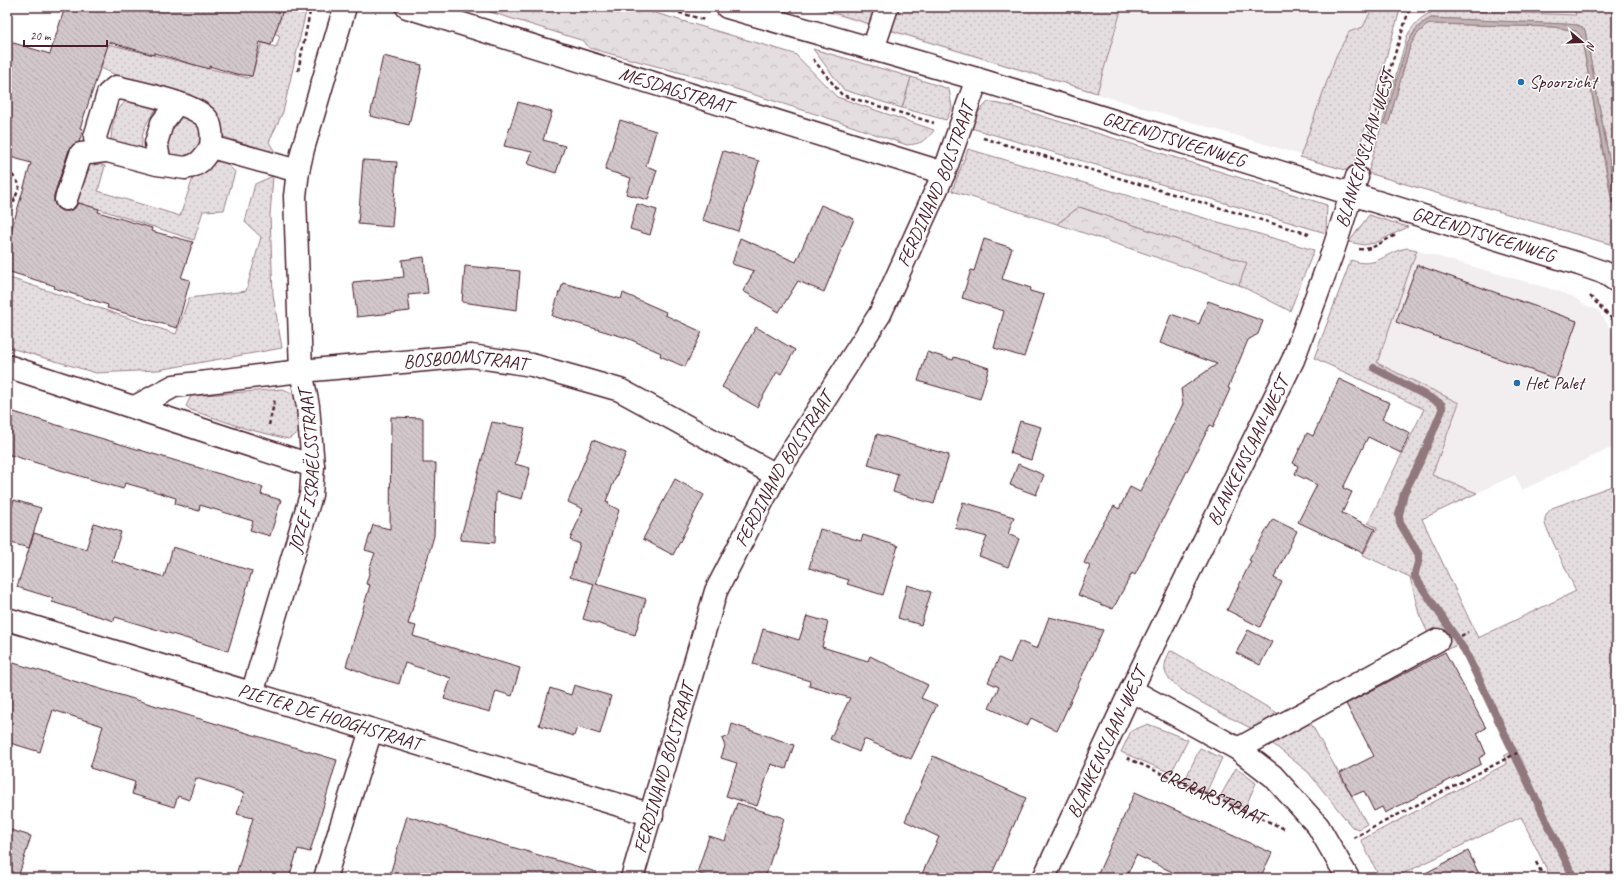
<svg xmlns="http://www.w3.org/2000/svg" width="1624" height="885" font-family="Caveat,sans-serif">
<style>
.built{fill:#f2eeef}
.grass{fill:url(#grass-dots);stroke:#987e86}
.forest{fill:url(#forest-crowns);stroke:#987e86}
.water{fill:#c1b3b6;stroke:#91787e}
.lines{fill:none;stroke-linecap:round;stroke-linejoin:round}
.stream{stroke:#91787e;stroke-width:8}
.building{fill:url(#building-back-hatch);stroke:#4a1f2b}
.minor-casing{stroke:#4a1f2b;stroke-width:25}
.path{stroke:#4a1f2b;stroke-width:2.5;stroke-dasharray:4 3;stroke-linecap:butt}
.minor{stroke:#fff;stroke-width:22}
.poi-dot{fill:#1f6fb2;stroke:#fff;stroke-width:1.5}
.labels{text-anchor:middle;dominant-baseline:central;stroke-width:3;stroke-linejoin:round;paint-order:stroke}
.poi-label{font-size:19px;fill:#4a1f2b;stroke:#fff;text-anchor:start}
.street-label{font-size:19px;fill:#4a1f2b;stroke:#fff}
</style>
<defs>
<pattern id="grass-dots" width="8" height="8" patternUnits="userSpaceOnUse"><rect width="8" height="8" fill="#e5dee0"/><path d="M2 2h.1M6 6h.1" fill="none" stroke="#c6bec0" stroke-width="1.8" stroke-linecap="round"/></pattern>
<pattern id="forest-crowns" width="20" height="18" patternUnits="userSpaceOnUse"><rect width="20" height="18" fill="#e5dee0"/><path d="M2 6a3 3 0 1 1 6 0M12 15a3 3 0 1 1 6 0" fill="none" stroke="#c6bec0"/></pattern>
<pattern id="building-back-hatch" width="6" height="6" patternUnits="userSpaceOnUse"><rect width="6" height="6" fill="#d2c7cb"/><path d="M-1 5l2 2M0 0l6 6M5-1l2 2" fill="none" stroke="#b6aaae"/></pattern>
</defs>
<rect width="100%" height="100%" fill="#fff"/>
<filter id="ink" filterUnits="userSpaceOnUse"><feTurbulence type="fractalNoise" baseFrequency=".025" numOctaves="2"/><feDisplacementMap in="SourceGraphic" scale="8" xChannelSelector="R" yChannelSelector="G"/><feConvolveMatrix kernelMatrix="1 2 1 2 8 2 1 2 1" color-interpolation-filters="sRGB"/></filter>
<g filter="url(#ink)">
<g class="built">
<polygon points="806,7 1396,7 1348,169"/>
<polygon points="1408,248 1555,290 1574,297 1583,304 1598,310 1617,338 1617,445 1522,490 1515,475 1477,493 1432,475 1459,403 1320,343 1351,260 1359,263 1368,263 1381,260 1401,249"/>
</g>
<g class="grass">
<polygon points="284,7 307,7 283,112 269,142 276,154 221,136 137,85 101,68 108,44 248,78 250,76 251,77 262,43 276,47 280,36 275,33"/>
<polygon points="814,7 1122,7 1097,93"/>
<polygon points="1373,7 1401,7 1352,172 1300,157 1336,56 1349,32 1363,27"/>
<path d="M1573 7H1617V201L1585 30 1579 25 1431 18C1426 21 1420 24 1416 29 1401 49 1394 99 1388 124L1410 46 1417 34 1427 25 1431 24 1554 27 1576 31 1581 36 1583 46 1612 203 1617 202V248L1613 245 1368 173 1407 36C1415 22 1424 13 1440 10L1576 15Z"/>
<polygon points="911,77 949,89 952,108 946,120 902,108"/>
<path d="M132 98 159 105C147 122 140 130 142 152L115 144 111 139C112 123 116 104 132 98Z"/>
<polygon points="988,102 1010,106 1327,205 1326,233 971,128 974,116"/>
<path d="M188 114 200 124 205 142 192 155 176 161 163 150C168 131 167 119 188 114Z"/>
<polygon points="968,149 1314,250 1290,311 1239,285 1246,263 1080,207 1057,224 952,191"/>
<polygon points="84,159 105,166 98,191 180,216 195,172 210,162 224,161 235,172 224,210 203,211 194,240 71,200"/>
<polygon points="273,176 270,215 273,295 282,348 158,370 96,373 7,347 7,277 176,334 189,298 246,291 261,237 245,222 255,184"/>
<polygon points="1369,215 1408,227 1375,243 1364,245 1349,242"/>
<path d="M1408 248 1417 250 1377 363 1459 403 1432 475 1477 493 1422 519 1478 638 1576 591 1546 527C1543 518 1546 514 1552 508L1617 484V878H1551L1521 817 1394 878H1380L1361 840 1506 764 1504 756 1515 750 1479 670 1461 644 1447 649 1436 628 1428 633 1419 614 1410 577 1363 555 1377 528 1368 523 1424 409 1314 358 1351 260C1377 270 1385 251 1408 248Z"/>
<polygon points="283,389 292,393 298,397 301,426 298,433 288,439 247,429 191,410 186,406 191,396"/>
<path d="M1170 651 1174 652 1284 717 1256 731C1237 720 1169 691 1165 671 1164 664 1167 657 1170 651Z"/>
<polygon points="1309,720 1367,824 1359,829 1352,827 1308,772 1268,740"/>
<polygon points="1148,724 1188,740 1171,773 1121,752 1131,731"/>
<polygon points="1200,748 1222,758 1206,793 1184,782"/>
<polygon points="1236,768 1256,783 1245,808 1220,797"/>
</g>
<g class="forest">
<path d="M474 7H635L795 54 837 97 934 130C927 141 920 144 907 145L825 117 704 79 589 48 584 41Z"/>
<polygon points="813,49 911,77 902,108 844,90"/>
<polygon points="1079,207 1247,263 1239,285 1057,224"/>
</g>
<path class="water" d="M1431 18 1567 24C1574 25 1579 24 1585 30L1617 202 1613 203 1583 46 1581 36 1576 31 1554 27 1431 24 1427 25 1417 34 1410 46 1388 125 1384 123 1407 44 1417 28 1424 22Z"/>
<g class="lines">
<path class="stream" d="M1374 368 1438 402 1442 405V410L1422 458 1404 493 1399 515 1400 523 1419 555C1420 563 1414 569 1415 577L1465 651 1574 878"/>
</g>
<g class="building">
<polygon points="65,7 284,7 271,45 260,42 252,76 236,74 209,66 209,69 154,53 154,55 109,42 80,128 83,129 79,142 73,145 69,150 54,195 54,202 57,208 62,211 69,211 75,208 78,203 99,209 98,212 152,228 151,231 193,242 181,278 190,280 177,328 107,308 108,305 54,288 55,286 7,271 7,245 31,163 7,156 7,41 50,54"/>
<polygon points="383,56 422,65 409,125 370,116"/>
<polygon points="518,102 552,112 543,140 565,146 556,173 528,164 532,152 504,146"/>
<polygon points="620,120 656,131 646,166 657,170 648,200 626,194 631,178 605,170"/>
<polygon points="723,151 759,161 738,231 702,220"/>
<polygon points="363,160 397,162 392,227 358,224"/>
<polygon points="637,204 657,210 650,235 630,229"/>
<polygon points="821,205 854,219 824,292 798,281 779,312 743,291 754,271 732,264 740,238 796,262"/>
<polygon points="984,239 1012,248 1002,279 1031,288 1030,291 1044,295 1024,357 994,348 1004,311 962,298 971,270 974,271"/>
<polygon points="424,257 428,293 408,295 410,311 357,317 353,282 404,277 402,260"/>
<polygon points="1417,265 1577,321 1556,379 1396,322"/>
<polygon points="465,266 520,271 517,310 462,302"/>
<polygon points="563,283 621,299 623,293 666,312 665,315 702,332 685,367 660,356 661,353 627,338 552,316 559,292 560,292"/>
<polygon points="1208,301 1263,321 1258,334 1248,340 1228,388 1230,389 1213,427 1210,425 1135,575 1132,573 1113,609 1078,595 1090,566 1084,563 1099,530 1114,506 1119,509 1130,487 1140,492 1183,404 1181,389 1217,364 1160,343 1171,314 1199,324"/>
<polygon points="756,327 795,350 781,374 777,372 757,407 722,387"/>
<polygon points="927,352 953,360 954,357 989,368 980,399 918,381"/>
<polygon points="1339,379 1390,403 1382,419 1410,433 1401,453 1368,437 1343,488 1352,492 1342,513 1375,529 1363,553 1298,522 1317,485 1295,474 1298,466 1293,463 1307,433 1313,436"/>
<polygon points="7,410 263,487 261,494 281,500 270,536 250,530 253,521 200,505 199,511 175,504 176,498 150,490 125,483 123,489 7,454"/>
<polygon points="391,417 423,418 423,463 436,463 434,536 408,624 416,626 413,636 520,668 512,696 496,691 490,712 444,699 451,678 405,663 399,684 371,676 346,666 370,585 366,584 370,570 369,569 375,553 365,550 373,525 390,529"/>
<polygon points="1020,421 1041,427 1031,460 1010,453"/>
<polygon points="492,422 525,428 515,464 530,468 522,499 496,492 495,543 460,540"/>
<polygon points="877,434 949,455 934,504 893,492 898,474 868,465"/>
<polygon points="593,440 626,453 606,501 609,502 608,504 619,510 596,584 646,599 635,635 583,619 594,584 570,577 580,544 570,540 583,509 568,502"/>
<polygon points="1018,464 1044,475 1036,495 1010,485"/>
<polygon points="675,479 704,495 673,555 643,539"/>
<polygon points="14,500 41,508 29,548 7,542 7,524"/>
<polygon points="963,502 1014,517 1008,534 1019,539 1008,567 979,556 987,537 955,528"/>
<polygon points="1273,519 1297,531 1274,578 1282,582 1260,627 1227,610 1251,561 1249,560"/>
<polygon points="94,523 121,532 112,561 164,577 173,547 252,571 228,651 115,617 114,621 52,602 53,598 17,587 34,533 86,549"/>
<polygon points="820,529 861,541 863,535 898,546 883,595 847,584 849,580 809,568"/>
<polygon points="907,585 931,592 921,625 898,618"/>
<polygon points="807,616 828,622 822,647 868,661 870,656 928,685 921,698 937,705 911,759 864,739 859,752 830,739 850,698 809,686 810,681 753,664 763,629 799,640"/>
<polygon points="1049,617 1103,630 1057,731 1031,718 1027,726 989,708 999,687 988,682 999,658 1010,663 1019,641 1037,649"/>
<polygon points="1248,630 1272,642 1260,665 1236,653"/>
<polygon points="1445,652 1486,728 1477,733 1486,754 1479,758 1481,764 1385,813 1382,807 1374,811 1364,791 1352,796 1340,773 1374,756 1346,704"/>
<polygon points="7,661 337,760 310,852 298,849 289,878 235,878 253,818 237,814 244,793 196,778 189,800 178,796 174,807 132,794 135,782 90,768 103,726 53,710 40,752 7,742"/>
<polygon points="574,685 611,696 600,734 577,727 574,736 539,725 550,688 571,695"/>
<polygon points="732,724 794,745 786,769 771,764 757,806 726,796 737,763 721,758 725,746 722,739 729,736"/>
<polygon points="933,756 1026,798 990,878 920,878 939,837 905,821"/>
<polygon points="1135,792 1272,853 1260,878 1185,878 1136,855 1126,878 1096,878"/>
<polygon points="737,803 784,818 765,878 712,878 697,873 709,836 725,841"/>
<polygon points="407,816 596,872 595,878 389,878"/>
<polygon points="7,829 31,836 18,878 7,878"/>
<polygon points="1468,851 1481,878 1416,878"/>
</g>
<g class="lines">
<defs>
<g id="minor">
<path id="s2" d="M407 7 944 173"/>
<path id="s3" d="M727 7 977 79 1579 264 1605 273 1617 281"/>
<polyline points="873,49 887,7"/>
<path d="M211 147C212 138 212 126 207 119 194 103 137 92 116 87L108 94 95 137 97 146 100 149 157 164 185 168C200 165 203 159 211 147L298 171"/>
<polyline points="160,164 156,143 162,123 177,103"/>
<polyline points="66,199 81,154 105,151"/>
<polyline points="7,366 313,466"/>
<path id="s4" d="M135 407 174 386 301 371 471 356 532 365 620 390 776 475"/>
<path id="s5" d="M7 619 652 815"/>
<polyline points="1131,690 1238,749 1273,776 1318,826 1348,878"/>
<path id="s6" d="M252 694 311 495 313 466 308 406 301 371 295 196 298 171 303 149 345 7"/>
<polyline points="1238,749 1438,640"/>
<polyline points="325,878 371,730"/>
<path id="s7" d="M632 878 716 591 776 475 880 314 944 173 977 79"/>
<path id="s8" d="M1044 878 1131 690 1293 360 1333 251 1357 177"/>
</g>
</defs>
<use href="#minor" class="minor-casing"/>
<g class="path">
<polyline points="659,7 705,20"/>
<polyline points="813,59 842,95 934,123"/>
<polyline points="298,71 311,7"/>
<polyline points="983,138 1312,235"/>
<polyline points="1363,153 1410,7"/>
<polyline points="7,170 10,172 20,185 7,220"/>
<polyline points="7,197 15,198"/>
<path d="M1359 249C1373 251 1384 239 1397 235"/>
<polyline points="1590,296 1611,318 1617,327"/>
<polyline points="269,425 275,399"/>
<polyline points="1461,636 1468,632"/>
<path id="s1" d="M1127 758 1285 829"/>
<polyline points="1353,838 1517,753"/>
<polyline points="1536,862 1544,878"/>
</g>
<use href="#minor" class="minor"/>
</g>
</g>
<g class="poi-dot">
<circle cx="1521" cy="82" r="4"/>
<circle cx="1517" cy="383" r="4"/>
</g>
<g class="labels">
<g class="poi-label">
<text x="1529" y="82">Spoorzicht</text>
<text x="1525" y="383">Het Palet</text>
</g>
<g class="street-label">
<text stroke="none"><textPath href="#s2" startOffset="281">MESDAGSTRAAT</textPath></text>
<text stroke="none"><textPath href="#s3" startOffset="466">GRIENDTSVEENWEG</textPath></text>
<text transform="translate(1365 149) rotate(-73)">BLANKENSLAAN-WEST</text>
<text stroke="none"><textPath href="#s7" startOffset="762">FERDINAND BOLSTRAAT</textPath></text>
<text stroke="none"><textPath href="#s3" startOffset="790">GRIENDTSVEENWEG</textPath></text>
<text stroke="none"><textPath href="#s4" startOffset="337">BOSBOOMSTRAAT</textPath></text>
<text stroke="none"><textPath href="#s8" startOffset="473">BLANKENSLAAN-WEST</textPath></text>
<text stroke="none"><textPath href="#s7" startOffset="438">FERDINAND BOLSTRAAT</textPath></text>
<text stroke="none"><textPath href="#s6" startOffset="231">JOZEF ISRAËLSSTRAAT</textPath></text>
<text stroke="none"><textPath href="#s5" startOffset="337">PIETER DE HOOGHSTRAAT</textPath></text>
<text stroke="none"><textPath href="#s8" startOffset="149">BLANKENSLAAN-WEST</textPath></text>
<text stroke="none"><textPath href="#s7" startOffset="114">FERDINAND BOLSTRAAT</textPath></text>
<text stroke="none"><textPath href="#s1" startOffset="93">CRERARSTRAAT</textPath></text>
</g>
</g>
<rect width="1624" height="885" fill="none" stroke="#fff" stroke-width="24"/>
<rect x="12" y="12" width="1600" height="861" fill="none" stroke="#4a1f2b" stroke-width="1.5" filter="url(#ink)"/>
<g transform="translate(1582 42) rotate(109)" stroke="#ffffff" stroke-width="3" paint-order="stroke">
<path d="M0-3L7 15L0 10L-7 15Z" fill="#4a1f2b"/>
<text y="-6" font-size="11" font-weight="bold" text-anchor="middle" fill="#4a1f2b">N</text>
</g>
<path d="M24 40v6h83v-6" fill="none" stroke="#4a1f2b" stroke-width="2"/>
<text x="30" y="40" font-size="12" fill="#4a1f2b" stroke="#ffffff" stroke-width="3" paint-order="stroke">20 m</text>
</svg>
